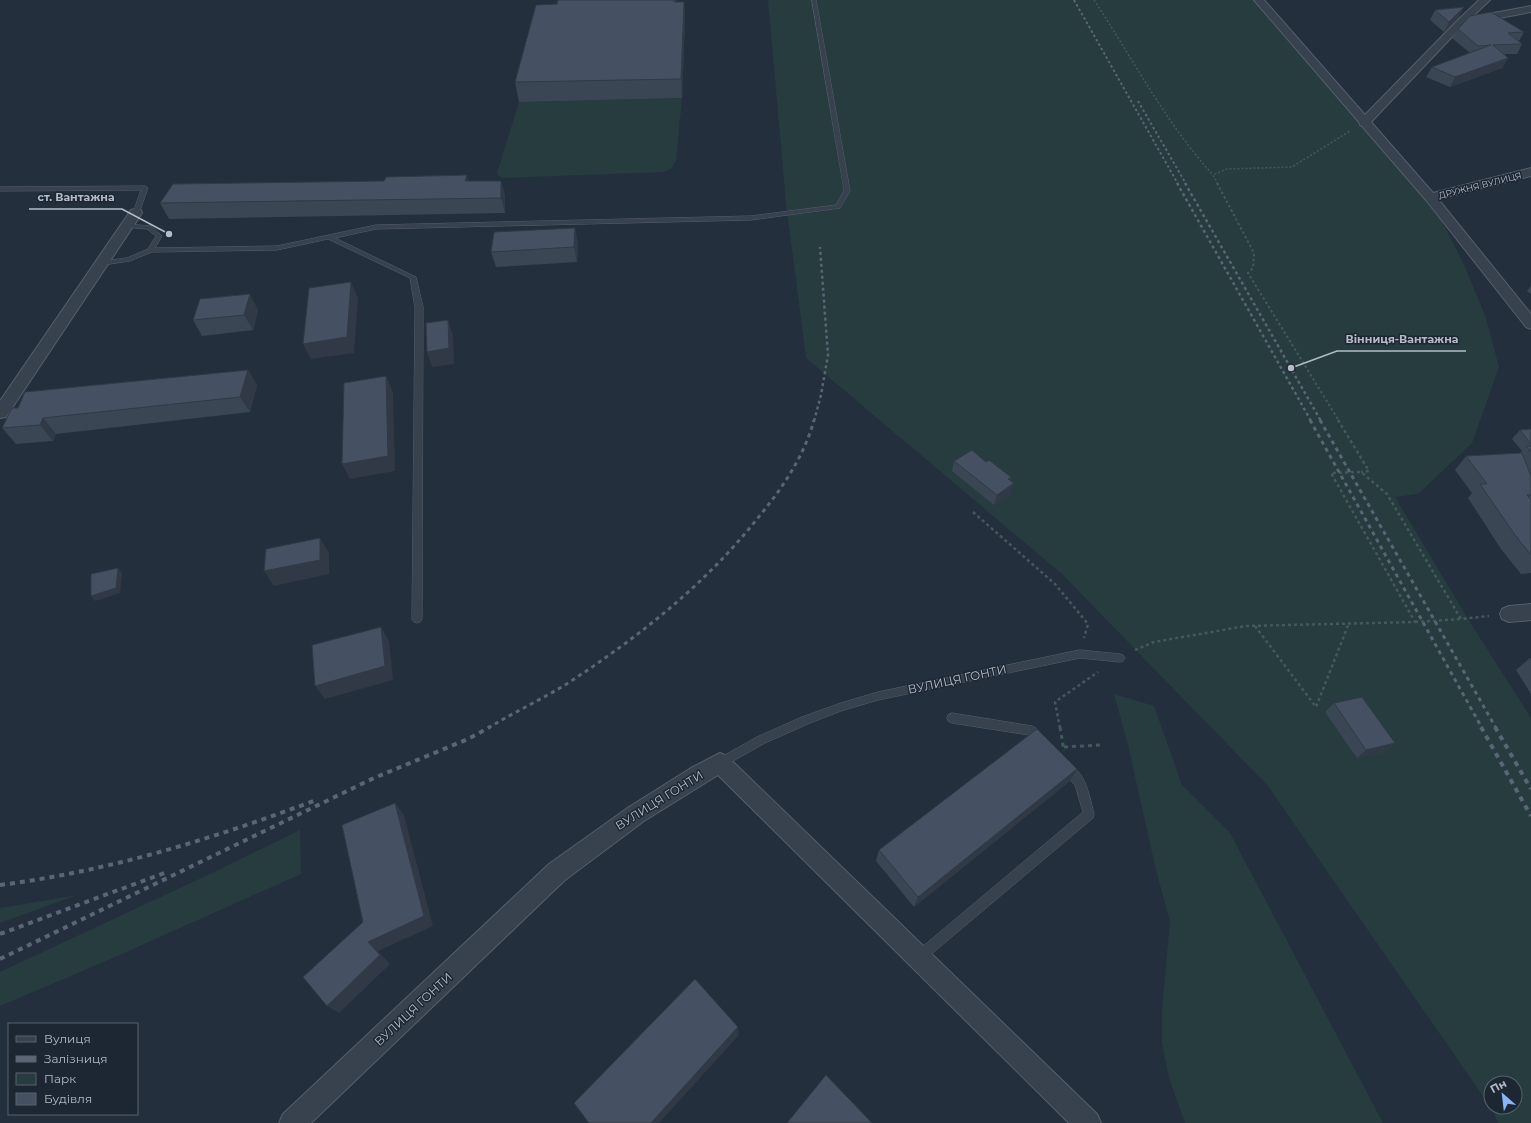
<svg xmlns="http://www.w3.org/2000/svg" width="1531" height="1123" font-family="Montserrat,sans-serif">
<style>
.green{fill:#263c3f;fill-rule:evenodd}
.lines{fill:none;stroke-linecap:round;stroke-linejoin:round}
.service-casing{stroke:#565f6c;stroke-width:1}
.minor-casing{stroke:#565f6c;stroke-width:2}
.path-far3{stroke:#44595c;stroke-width:1.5;stroke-dasharray:2 2;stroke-linecap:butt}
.path-far2{stroke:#44595c;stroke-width:2;stroke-dasharray:2.5 2.5;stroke-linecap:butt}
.path-far1{stroke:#44595c;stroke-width:2.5;stroke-dasharray:3 3;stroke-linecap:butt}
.path{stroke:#44595c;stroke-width:3;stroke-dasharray:4 4;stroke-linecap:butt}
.service{fill:#38414e;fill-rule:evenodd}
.minor{fill:#38414e;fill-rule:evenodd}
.rail-far3{stroke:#5a6575;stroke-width:2;stroke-dasharray:2.5 2.5;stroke-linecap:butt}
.rail-far2{stroke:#5a6575;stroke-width:2.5;stroke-dasharray:3 3;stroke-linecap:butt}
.rail-far1{stroke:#5a6575;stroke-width:3;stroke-dasharray:4 4;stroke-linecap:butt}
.rail{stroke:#5a6575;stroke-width:4;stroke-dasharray:5 5;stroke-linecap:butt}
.wall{fill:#3b4654}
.shaded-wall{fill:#303945}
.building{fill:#455162;stroke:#303945}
.labels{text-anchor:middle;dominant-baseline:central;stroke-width:3;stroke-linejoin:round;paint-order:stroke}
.far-street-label{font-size:9px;fill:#b4bcc9;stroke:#1d2633}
.near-street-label{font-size:12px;fill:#b4bcc9;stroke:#1d2633}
.leader{fill:none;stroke:#b4bcc9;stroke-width:1.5}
.callout-dot{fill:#b4bcc9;stroke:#1d2633;stroke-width:1.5}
.callout-label{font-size:11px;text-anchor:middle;font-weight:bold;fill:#b4bcc9;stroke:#1d2633;stroke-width:3;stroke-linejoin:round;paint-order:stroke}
</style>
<rect width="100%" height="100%" fill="#242f3e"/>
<g class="green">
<path d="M768 0H1259L1430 197 1465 267 1486 318 1499 367 1472 443 1418 494 1395 497 1468 619 1531 718V1123H1498L1492 1109 1268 786 1062 574 806 358 786 203ZM1491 1083H1515V1107H1491Z"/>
<polygon points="682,98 676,161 671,169 664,172 503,178 499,176 497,173 519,102"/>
<polygon points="1114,694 1154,706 1182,785 1230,833 1383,1123 1185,1123 1169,1078 1162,1043 1162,1010 1170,922 1155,866 1128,745"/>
<polygon points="300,830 301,874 106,961 0,1006 0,972 210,874"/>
<polygon points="77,895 0,923 0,908"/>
</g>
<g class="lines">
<defs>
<g id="service">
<polygon points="812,0 816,0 850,191 840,208 751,220 376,229 335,238 416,277 423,307 422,619 420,622 417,623 414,622 412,619 415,307 410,278 328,239 277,250 152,252 130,261 103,265 100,263 103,261 127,258 148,249 156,236 147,229 125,227 124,226 127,224 151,226 162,236 155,248 277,246 376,225 751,216 836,205 844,191"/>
<polygon points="0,187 145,186 148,188 139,213 136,215 133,213 141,190 0,191"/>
<polygon points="1080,650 1120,654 1123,655 1125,658 1123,661 1120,662 1080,658 878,700 841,711 810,723 765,743 724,766 720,768 716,766 715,763 716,760 757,737 802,717 841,703 878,692"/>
<polygon points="952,713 1032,726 1036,728 1047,741 1046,744 1042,746 1038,744 1029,735 952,723 948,721 947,718 948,715"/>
<path d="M1065 762C1086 770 1089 795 1094 814L1093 818 923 961 919 963 915 961 913 957 915 953 1083 812 1075 785 1061 770 1060 767 1061 764Z"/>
</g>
<g id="minor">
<polygon points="1254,0 1264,0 1365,115 1458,20 1479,0 1490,0 1472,17 1531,6 1531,12 1473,23 1468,20 1371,122 1433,193 1531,168 1531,176 1438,199 1531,314 1531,329 1526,327 1426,200 1362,126 1360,125 1359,122"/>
<polygon points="136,209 141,210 142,213 6,417 0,418 0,401 131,210"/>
<polygon points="1531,604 1531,620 1509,622 1502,619 1500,614 1502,609 1509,606"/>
<polygon points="720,753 727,756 1097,1114 1101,1123 1069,1123 718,775 644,821 565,880 311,1123 279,1123 283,1114 549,864 629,807 691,768"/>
</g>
</defs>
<use href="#service" class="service-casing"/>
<use href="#minor" class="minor-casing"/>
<g class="path-far3">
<path d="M1094 0C1133 59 1165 122 1213 175"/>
<polyline points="1218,184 1213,175 1227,169 1292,167 1350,131"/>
</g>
<polyline class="path-far2" points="1217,183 1254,253 1253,268 1248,273 1339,421"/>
<g class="path-far1">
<polyline points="1338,420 1369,471 1361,472"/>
<polyline points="973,512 1055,584 1088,624 1084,638"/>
<polyline points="1415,622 1461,619"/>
<polyline points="1255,626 1316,707 1349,623"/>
<polyline points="1135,650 1154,642 1246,626 1415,622 1331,473 1361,472 1387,494 1461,619 1489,616"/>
<polyline points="1060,728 1055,702 1098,672"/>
</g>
<g class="path">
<polyline points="1060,727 1064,751"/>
<polyline points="1064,747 1101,745"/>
</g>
<use href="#service" class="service"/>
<use href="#minor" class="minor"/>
<g class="rail-far3">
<polyline points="1074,0 1178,184"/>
<polyline points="1138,101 1186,184"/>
</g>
<g class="rail-far2">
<polyline points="1177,183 1311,421"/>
<polyline points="1185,183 1321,421"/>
<polyline points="814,421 821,395 828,355 820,247"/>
</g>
<g class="rail-far1">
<polyline points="1310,420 1482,728"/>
<polyline points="1320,420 1496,728"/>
<path d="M488 728C513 713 540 700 565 685 636 639 704 586 757 519 781 490 804 457 814 420"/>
</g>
<g class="rail">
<polyline points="1481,727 1531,816"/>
<polyline points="1495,727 1531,789"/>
<path d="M0 885C110 871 212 839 316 800"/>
<polyline points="0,934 167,872"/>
<polyline points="0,959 374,778 468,739 490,727"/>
</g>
</g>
<g class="wall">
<polygon points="558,0 676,0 676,2 684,2 685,20 682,98 519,102 515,82 557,4"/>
<polygon points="1464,7 1459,17 1444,32 1430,20 1435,10"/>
<polygon points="1458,29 1524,32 1519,41 1522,44 1517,54 1504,54 1508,58 1502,68 1450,87 1426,77 1432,67 1470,53 1452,38"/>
<polygon points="468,181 501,181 505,196 505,213 169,219 160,203"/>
<polygon points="578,243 577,262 496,267 491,252"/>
<polygon points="1531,286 1531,294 1527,291"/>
<polygon points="258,310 253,330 202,336 193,320"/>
<polygon points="248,370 257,385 250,412 56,434 53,441 16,444 2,428"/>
<polygon points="1531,429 1531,573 1521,574 1501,549 1468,498 1472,493 1455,470 1466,456 1520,453 1522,451 1512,439 1520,430"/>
<polygon points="954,461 986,462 1011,477 1010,480 1011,494 994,505 952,471"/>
<polygon points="1530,658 1531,658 1531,694 1516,670"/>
<polygon points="1334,703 1395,743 1385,752 1357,758 1325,712"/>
<polygon points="1077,769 1070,781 914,907 876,861 879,850"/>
</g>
<g class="shaded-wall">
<polygon points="684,2 685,20 682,98 681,79"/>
<polygon points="1464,7 1459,17 1444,32 1449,22"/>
<polygon points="1508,58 1502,68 1450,87 1455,77"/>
<polygon points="467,175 471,190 465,181"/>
<polygon points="501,181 505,196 505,213 501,198"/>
<polygon points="575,228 578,243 577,262 574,247"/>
<polygon points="351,282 358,298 354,353 311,359 303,344"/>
<polygon points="250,294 258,310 253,330 244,315"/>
<polygon points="448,320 453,336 454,364 432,367 427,352"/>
<polygon points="248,370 257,385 250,412 240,397"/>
<polygon points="386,376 393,392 395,471 350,479 342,464"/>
<polygon points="43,418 56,434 53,441 40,425"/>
<polygon points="1014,483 1011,494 994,505 997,495"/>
<polygon points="320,538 329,553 329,574 274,586 264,571"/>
<polygon points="118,568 122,573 120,593 95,601 91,596"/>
<polygon points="381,627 389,641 393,680 325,699 315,686"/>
<polygon points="1395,743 1385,752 1357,758 1366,750"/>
<polygon points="1077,769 1070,781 914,907 918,897"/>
<polygon points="395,803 404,815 433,926 378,951 390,964 339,1013 327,1006 368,942"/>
<polygon points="738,1027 739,1035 659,1123 651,1123"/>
</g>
<g class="building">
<polygon points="558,0 674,0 674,2 684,2 681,79 515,82 536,5 557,4"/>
<polygon points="1464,7 1449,22 1435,10"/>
<polygon points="1491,12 1524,32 1508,33 1522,44 1493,45 1508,58 1455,77 1432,67 1491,45 1478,46 1458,29 1470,16"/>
<polygon points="467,175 465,181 501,181 501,198 160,203 173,184 384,181 386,177"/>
<polygon points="575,228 574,247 491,252 494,232"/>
<polygon points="351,282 347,337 303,344 309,288"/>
<polygon points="250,294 244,315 193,320 200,299"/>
<polygon points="448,320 449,348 427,352 426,323"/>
<polygon points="248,370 240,397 43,418 40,425 2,428 12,408 18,408 25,392"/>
<polygon points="386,376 388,456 342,464 344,383"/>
<polygon points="1531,429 1531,444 1520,430"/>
<polygon points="1526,446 1531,446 1531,452"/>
<polygon points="972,450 986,462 989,460 1011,477 1008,479 1014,483 997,495 954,461"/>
<polygon points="1522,453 1531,476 1531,495 1527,495 1531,500 1531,555 1515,535 1480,484 1487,484 1466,456"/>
<polygon points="320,538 320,560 264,571 266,549"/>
<polygon points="118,568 116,588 91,596 91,574"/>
<polygon points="381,627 385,666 315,686 312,645"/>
<polygon points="1362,697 1395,743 1366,750 1334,703"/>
<polygon points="1037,729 1077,769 918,897 879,850"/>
<polygon points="395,803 424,916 368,942 380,955 327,1006 303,977 363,922 342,825"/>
<polygon points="695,979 738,1027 651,1123 589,1123 574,1103"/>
<polygon points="826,1075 872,1123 787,1123"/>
</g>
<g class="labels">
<g class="far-street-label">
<text transform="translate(1480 185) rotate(-14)">ДРУЖНЯ ВУЛИЦЯ</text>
</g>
<g class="near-street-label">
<text transform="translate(957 679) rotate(-12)">ВУЛИЦЯ ГОНТИ</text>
<text transform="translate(659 800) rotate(-32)">ВУЛИЦЯ ГОНТИ</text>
<text transform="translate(413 1009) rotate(-43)">ВУЛИЦЯ ГОНТИ</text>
</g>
</g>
<path class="leader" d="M169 234L122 209H29M1291 368L1337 351H1466"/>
<g class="callout-dot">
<circle cx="169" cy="234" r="4"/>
<circle cx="1291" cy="368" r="4"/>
</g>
<g class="callout-label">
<text x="76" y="201">ст. Вантажна</text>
<text x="1402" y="343">Вінниця-Вантажна</text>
</g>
<rect x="8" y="1023" width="130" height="92" fill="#1d2633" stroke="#59626f"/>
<rect x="16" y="1036" width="20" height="6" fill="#38414e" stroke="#59626f"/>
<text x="44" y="1043" font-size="12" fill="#b4bcc9">Вулиця</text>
<rect x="16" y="1056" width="20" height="6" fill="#5a6575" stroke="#59626f"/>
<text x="44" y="1063" font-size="12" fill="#b4bcc9">Залізниця</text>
<rect x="16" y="1073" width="20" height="12" fill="#263c3f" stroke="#59626f"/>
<text x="44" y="1083" font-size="12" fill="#b4bcc9">Парк</text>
<rect x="16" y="1093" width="20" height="12" fill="#455162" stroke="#59626f"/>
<text x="44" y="1103" font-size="12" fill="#b4bcc9">Будівля</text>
<g transform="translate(1503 1095) rotate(332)"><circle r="19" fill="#1d2633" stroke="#59626f"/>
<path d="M0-3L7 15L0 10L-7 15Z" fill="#8ab4f8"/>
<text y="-6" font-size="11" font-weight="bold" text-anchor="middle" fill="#b4bcc9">Пн</text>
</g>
</svg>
